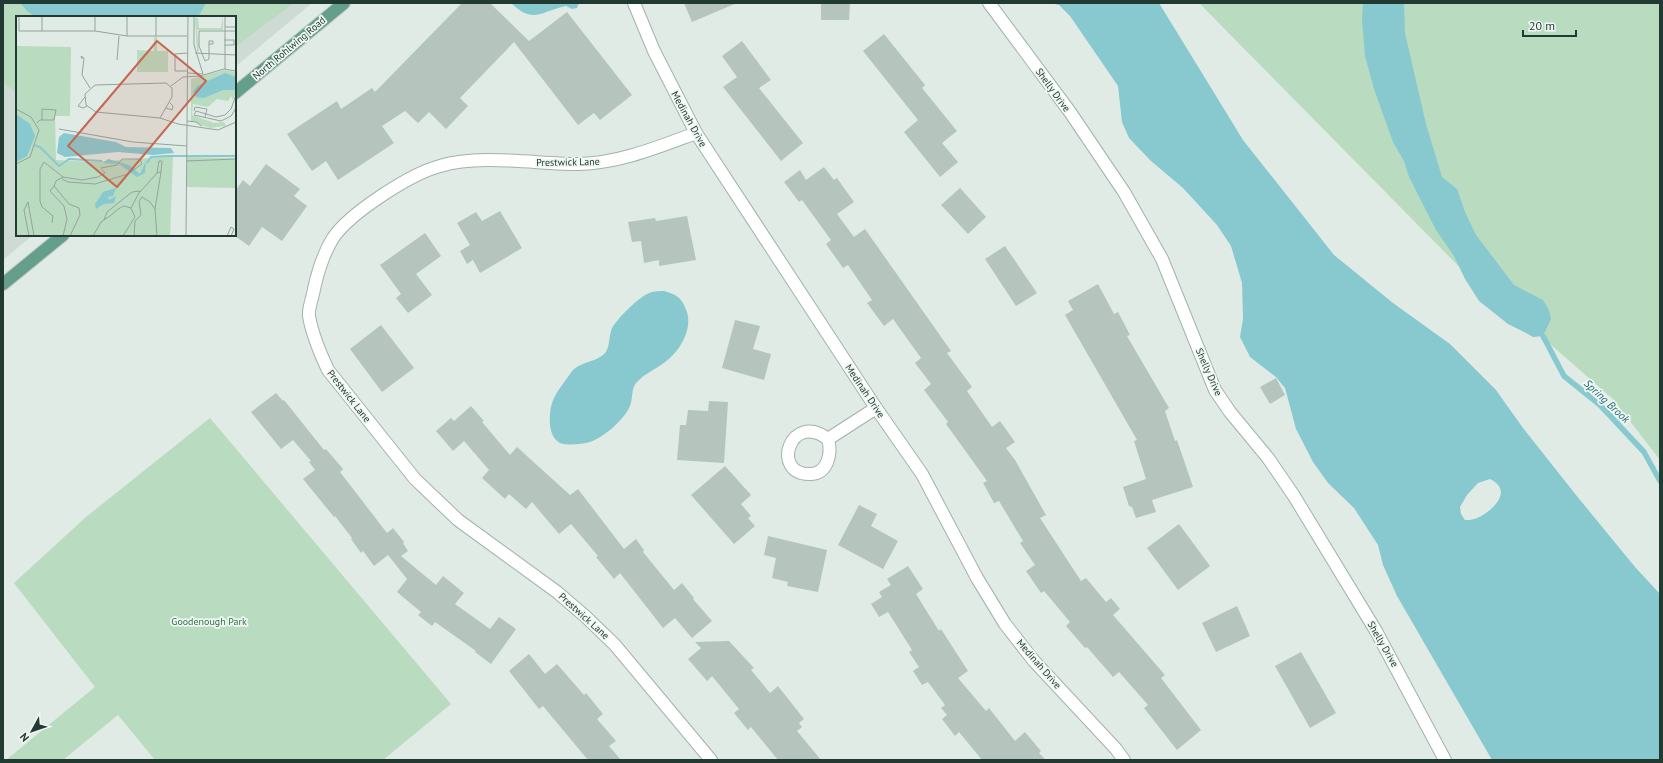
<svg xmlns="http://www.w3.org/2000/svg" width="1663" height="763" font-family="'PT Sans',sans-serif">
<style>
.built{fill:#cedad4}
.green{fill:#b9dbc0}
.water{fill:#88c9cf;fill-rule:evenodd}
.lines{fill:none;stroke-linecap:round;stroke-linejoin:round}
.stream{stroke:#88c9cf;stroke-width:5.5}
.building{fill:#b5c5be}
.minor-casing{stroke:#a3b2ac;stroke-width:14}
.major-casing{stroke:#c1c8c6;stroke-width:14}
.minor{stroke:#fff;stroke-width:12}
.major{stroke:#659f8c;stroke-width:12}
.labels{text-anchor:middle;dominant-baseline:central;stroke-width:3.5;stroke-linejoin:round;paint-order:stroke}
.street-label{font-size:10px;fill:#213a32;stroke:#f0f7f3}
.park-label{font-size:10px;fill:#2c7042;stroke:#f0f7f3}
.water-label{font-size:11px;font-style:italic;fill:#1d6c75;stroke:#f0f7f3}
.inset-river{fill:none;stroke:#88c9cf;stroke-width:2}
.inset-road{fill:none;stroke:#94a49d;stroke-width:1}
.view{fill:#c66852;fill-opacity:0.15;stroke:#c66852;stroke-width:2}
.inset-edge{fill:none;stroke:#213a32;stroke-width:2}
</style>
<rect width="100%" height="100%" fill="#e0ebe5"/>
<polygon class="built" points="3,3 312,3 235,67 235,17 17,17 17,235 33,235 3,260"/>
<g class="green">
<polygon points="3,3 294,3 235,47 235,17 17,17 17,93 3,82"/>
<polygon points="1199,3 1660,3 1660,460 1613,399 1527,324 1490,298"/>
<polygon points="210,418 451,704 383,760 155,760 118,715 63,760 6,760 95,687 14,583 86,517"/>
</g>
<g class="water">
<polygon points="20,3 206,3 198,17 37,17 28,12"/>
<path d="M511 3H579L577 8 572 9 566 6C541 11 534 25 511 3Z"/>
<path d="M1050 3H1159L1243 140 1334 255 1393 303 1450 344 1496 390 1523 428 1576 495 1635 567 1660 594V760H1492L1397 596 1383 565 1378 545 1354 508 1328 483 1313 462 1296 429 1285 388 1276 377 1250 357 1240 337 1243 319 1242 283 1231 246 1217 225 1183 188 1151 161 1129 138 1122 122 1118 86 1070 16 1059 5ZM1490 479C1492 480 1496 482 1498 485 1509 497 1486 516 1474 519 1472 520 1468 520 1465 520L1461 514 1460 507 1467 495 1478 483Z"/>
<polygon points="1363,3 1404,3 1405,33 1426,124 1442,177 1457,189 1465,212 1476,235 1514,285 1543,300 1549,310 1551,319 1543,336 1533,337 1524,332 1508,324 1479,301 1465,279 1454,256 1436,230 1409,177 1404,161 1393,142 1374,89 1365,56 1362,19"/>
<path d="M664 291C678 295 682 298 687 312 692 328 682 347 670 358 659 368 646 372 636 383 631 389 633 399 630 406 625 419 603 438 590 442 582 444 569 446 560 443 553 439 551 432 550 425 549 405 553 397 565 381 568 377 571 372 574 369 583 361 598 362 606 352 610 345 609 335 612 328 618 318 640 295 652 292 656 291 660 291 664 291Z"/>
</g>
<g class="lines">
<polyline class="stream" points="1543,336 1564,376 1600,405 1644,452 1660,481"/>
</g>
<g class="building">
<polygon points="462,3 490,3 529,41 567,12 632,95 600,120 594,113 578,125 514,42 460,98 468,106 446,129 429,112 418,123 405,111 382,126 394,143 338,180 326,161 312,171 287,134 337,101 341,109 372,88 375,92"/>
<polygon points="684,3 737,3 692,22"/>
<polygon points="821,3 850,3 849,20 821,20"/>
<polygon points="884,34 925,85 922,88 957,131 942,143 958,162 940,177 904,132 918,120 863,51"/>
<polygon points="742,41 771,80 759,88 803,143 781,161 723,87 737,77 722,56"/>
<polygon points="266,164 300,189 294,196 307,206 282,241 262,227 249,246 235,236 235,191 243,180 250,186"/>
<polygon points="824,167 834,180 837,178 854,202 837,214 854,237 865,229 951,351 947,353 972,387 967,391 992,427 1000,421 1015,442 1006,448 1015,460 1046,515 1040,518 1081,581 1086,578 1106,602 1111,598 1120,609 1113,615 1165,675 1161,678 1201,730 1177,750 1144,708 1148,705 1119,672 1113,677 1087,647 1085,648 1066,626 1070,622 1044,591 1041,593 1026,571 1035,565 1020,543 1023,541 999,501 994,503 983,483 987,481 946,424 948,422 924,390 931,384 915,363 921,358 893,319 884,326 867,303 872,300 848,265 843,268 826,244 831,240 802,200 799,202 784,182 800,170 806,180"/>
<polygon points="960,188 986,217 968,234 941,205"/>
<polygon points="500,211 522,248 480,273 473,260 467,264 460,251 470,245 457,223 476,212 482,221"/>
<polygon points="687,216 696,260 659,266 659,260 644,263 641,241 632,242 628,222 655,218 656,221"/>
<polygon points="425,233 441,256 416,274 432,295 408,313 396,298 401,294 380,265"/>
<polygon points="1005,246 1037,293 1016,306 985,259"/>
<polygon points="1098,284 1114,314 1118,312 1130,335 1127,336 1169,408 1165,411 1175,441 1177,440 1193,487 1152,500 1156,512 1136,518 1132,507 1129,506 1123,487 1146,479 1134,441 1137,440 1065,315 1073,310 1068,301"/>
<polygon points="735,320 760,326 753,349 771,354 764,380 722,368"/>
<polygon points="381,325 414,368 382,392 350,349"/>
<polygon points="1276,378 1285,395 1270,404 1260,387"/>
<polygon points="276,393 283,401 284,400 324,450 326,449 343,469 340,472 387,533 393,528 404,542 403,543 408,551 401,556 436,585 443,576 464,593 455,604 490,629 499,617 516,629 491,664 475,652 476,651 435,622 432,626 418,615 421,612 397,592 407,579 388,555 374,566 363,551 361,553 351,539 352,538 335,516 334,517 303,479 315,470 309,462 311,461 293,440 281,449 251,412"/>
<polygon points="709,401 728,402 724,463 677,460 680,425 686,425 688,410 708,411"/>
<polygon points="471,406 484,421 482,422 510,455 517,447 570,495 578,489 624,549 636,539 644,550 643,552 674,590 682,583 694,598 693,599 712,621 692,638 675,618 663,628 620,573 614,579 596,557 598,556 571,524 559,534 532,502 526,509 509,494 505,499 482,478 489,470 464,441 453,451 436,431 451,418 454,421"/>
<polygon points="725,466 751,495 741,504 751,516 748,518 755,526 734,544 691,495"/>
<polygon points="859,505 877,514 871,526 898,541 883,569 838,545"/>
<polygon points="1179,524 1210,566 1178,590 1147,548"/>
<polygon points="768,536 827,550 818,592 787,586 788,582 772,578 776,558 764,555"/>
<polygon points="908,566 923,589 916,594 939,631 941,629 968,671 958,678 986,711 989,708 1015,741 1025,732 1041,751 1039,753 1046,760 982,760 959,732 955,736 942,719 947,715 941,708 945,705 928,682 922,685 913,671 919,667 909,652 912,650 888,612 879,617 871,604 882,597 879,592 891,585 887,579"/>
<polygon points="1237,606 1250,636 1216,652 1202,623"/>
<polygon points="729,641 754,668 751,670 770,693 778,686 804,719 799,723 802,727 797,731 821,760 778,760 751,727 748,730 734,713 739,709 712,676 707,681 688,659 701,648 695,642"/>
<polygon points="1301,652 1336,713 1310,728 1275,666"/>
<polygon points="529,654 545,674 557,664 584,695 586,693 603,714 597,719 616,741 609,746 621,760 588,760 543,706 539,709 509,671"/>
</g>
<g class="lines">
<defs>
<g id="minor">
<polyline points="634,3 654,51 696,133 876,408 922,474 977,578 1005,624 1034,661 1116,749 1124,760"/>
<polyline points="989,3 1070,112 1124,192 1162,259 1215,390 1230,412 1268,458 1294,496 1376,631 1445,760"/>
<path d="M696 133C658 147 620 163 579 164 537 164 480 154 440 166 410 174 350 213 333 238 323 254 318 271 314 289 313 297 308 308 309 316 312 334 320 353 328 370L415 479 458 520 557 592 586 617 615 645 711 760"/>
<path d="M828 439C832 453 828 474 810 474 770 475 790 410 828 439L876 408"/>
</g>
<g id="major">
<polyline points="235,93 344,3"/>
<polyline points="3,284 63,235"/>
</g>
</defs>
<use href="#minor" class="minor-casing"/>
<use href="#major" class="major-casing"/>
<use href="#minor" class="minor"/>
<use href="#major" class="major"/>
</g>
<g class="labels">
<g class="street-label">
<text transform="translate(289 48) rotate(-40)">North Rohlwing Road</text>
<text transform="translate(1053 90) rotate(54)">Shelly Drive</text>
<text transform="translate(689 119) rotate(61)">Medinah Drive</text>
<text transform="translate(568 162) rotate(-1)">Prestwick Lane</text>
<text transform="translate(1209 372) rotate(66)">Shelly Drive</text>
<text transform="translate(865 391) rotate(56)">Medinah Drive</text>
<text transform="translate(349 396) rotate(52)">Prestwick Lane</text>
<text transform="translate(584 616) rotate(42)">Prestwick Lane</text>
<text transform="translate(1383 644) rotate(60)">Shelly Drive</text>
<text transform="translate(1039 664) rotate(49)">Medinah Drive</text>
</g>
<g class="park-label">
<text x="209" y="621">Goodenough Park</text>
</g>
<g class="water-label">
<text transform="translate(1607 401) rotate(43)">Spring Brook</text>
</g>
</g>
<g transform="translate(16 16)">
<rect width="220" height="220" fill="#e0ebe5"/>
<path d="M207 0V14H181L183 35 181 36 179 2H182L183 12H205ZM138 21H141V35H152V56H121V34L138 35ZM0 30 55 31 54 100H39L40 144 78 146 157 140 154 220H0ZM208 54 220 56V77L217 84 215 80 212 85 201 83 192 91 177 88 176 99 198 107 208 106 210 110 194 112 175 105V63ZM171 141 220 142V172L170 171Z" fill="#b9dbc0"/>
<path d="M209 57 220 61V74H207L188 82 180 81 177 76 181 70ZM0 98 14 108 19 120 11 140 0 146ZM48 117 100 126 110 131 155 132 158 137 137 139 102 136 49 141 41 137 43 121ZM92 143 113 149 124 158 130 145 129 157 121 161 103 148 87 147ZM100 172 97 180 92 181 93 184 100 180 98 187 88 188 80 193 79 188 87 176Z" fill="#88c9cf"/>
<path class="inset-river" d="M18 129 24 131 43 150 53 143 86 145M131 147 135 141 151 140H220"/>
<path class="inset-road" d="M3 0V15H79L111 20H171M178 0V29L187 58M209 0V11H220M26 15V0M79 15V0M111 20V0M140 20V0M193 28H197V25H193V43L189 45 183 30V15H220M208 29H218V24H208M179 37 220 39M66 43 65 40 68 42 66 59 74 72M101 44 103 20M209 53V11M171 55H159V38L171 37M172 57 187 58M155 70 167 61 184 60 208 53 220 55M220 79 215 93 209 99 200 101 180 95 178 99 205 105 215 100 220 92M69 81 62 90 67 92 71 90M150 92 156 94 157 90 154 87M0 93 15 101 23 114 14 141 0 148M178 95 179 91 191 93 189 101M144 102 156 81V72L150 67 79 69 69 78 70 89 80 96 144 102 162 108 202 114 220 106M171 105 180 106 186 110M21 107 24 104H38L40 94 26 93V104M43 113 117 126 171 130M170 145 220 143M46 163 52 166 79 168 112 158 126 148 124 143H106L101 149 85 152 89 157 82 161 66 164 47 161M124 176 141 157M12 186 8 194 13 220M12 186 18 220M139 193 145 156 146 145H143L141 157 145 156M36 207 37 200 26 191 24 185V153L28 146 47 161 40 165 38 170M47 220 51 203 48 190 34 175 38 170 53 188 63 192 64 199 54 220M77 220 85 206 94 200 102 193 108 190 115 192 124 175 116 176 91 196 88 204M107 220 119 201 115 192M118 220 119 205 125 199 123 185 126 181 134 186 139 193 141 220M170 220 172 0M211 220 215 211 218 213 215 220"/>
<path class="view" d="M141 25 190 65 101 171 52 130Z"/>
<rect width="220" height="220" class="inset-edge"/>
</g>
<rect width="1663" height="763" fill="none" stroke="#213a32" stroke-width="8"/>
<g transform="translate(32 731) rotate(230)" stroke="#f0f7f3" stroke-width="3" paint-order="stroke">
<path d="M0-3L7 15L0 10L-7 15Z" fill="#213a32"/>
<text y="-6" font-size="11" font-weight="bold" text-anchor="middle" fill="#213a32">N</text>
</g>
<path d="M1523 30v6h53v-6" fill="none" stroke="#213a32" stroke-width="2"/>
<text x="1529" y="30" font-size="12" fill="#213a32" stroke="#f0f7f3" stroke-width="3" paint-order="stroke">20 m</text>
</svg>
